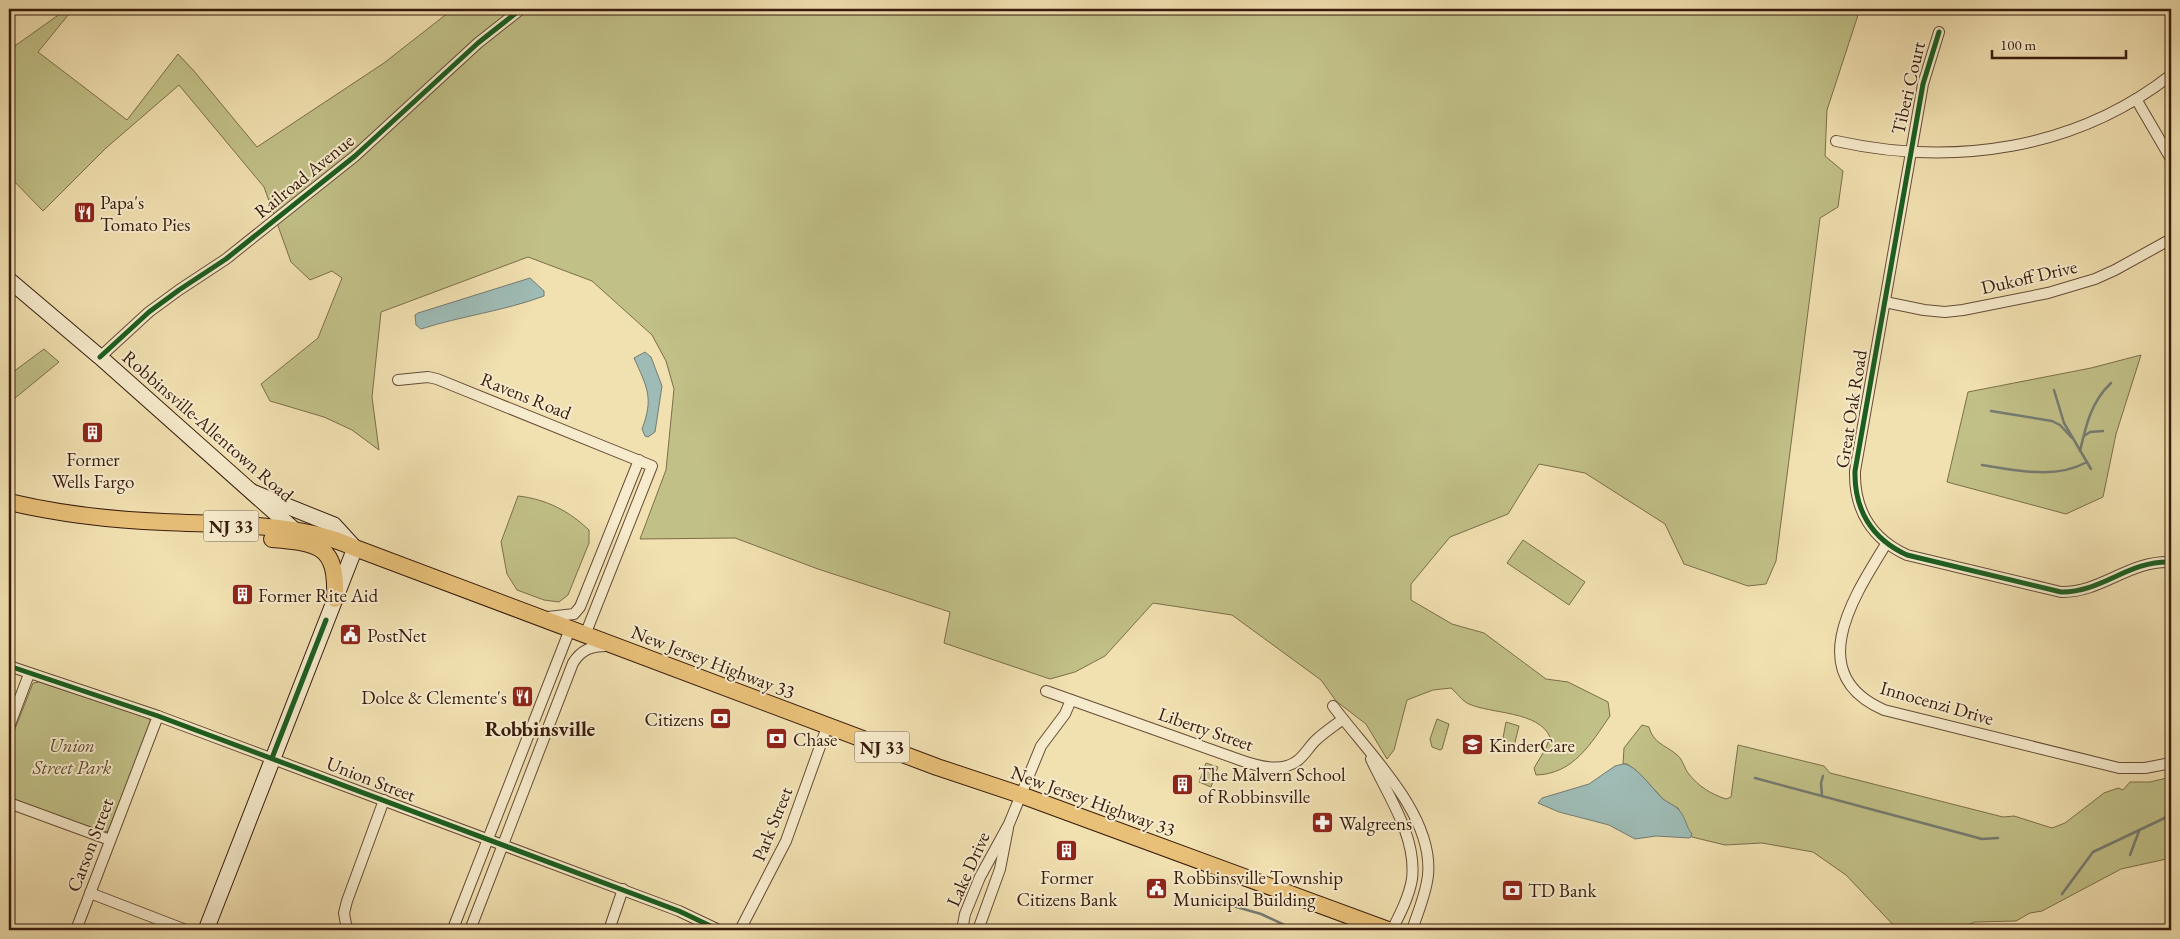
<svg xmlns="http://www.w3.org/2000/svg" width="2180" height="939" font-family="'EB Garamond',serif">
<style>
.green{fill:#c1c087;stroke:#7c6e4a}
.water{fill:#9ebbb5;stroke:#757b72}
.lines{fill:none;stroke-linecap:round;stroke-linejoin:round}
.stream{stroke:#757b72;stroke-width:2.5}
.street-casing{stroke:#664c36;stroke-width:12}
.secondary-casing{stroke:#381b0d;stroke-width:17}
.primary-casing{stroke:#381b0d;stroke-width:18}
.street{stroke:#f6ebcc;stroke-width:10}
.secondary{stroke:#f6ebcc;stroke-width:15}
.primary{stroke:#e8c078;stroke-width:16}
.cycleway-casing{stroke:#f6ebcc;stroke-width:8}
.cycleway{stroke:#1b5e20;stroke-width:5}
.labels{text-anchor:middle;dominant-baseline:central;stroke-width:4;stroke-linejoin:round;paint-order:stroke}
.shield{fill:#f6ebcc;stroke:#715946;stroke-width:1}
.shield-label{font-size:18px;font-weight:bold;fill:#381b0d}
.street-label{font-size:19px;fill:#381b0d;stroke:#f6ebcc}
.poi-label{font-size:19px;fill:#381b0d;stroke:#f6ebcc;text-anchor:start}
.park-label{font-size:19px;font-style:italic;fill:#614d32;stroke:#f6ebcc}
.quarter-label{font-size:21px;font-weight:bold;fill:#381b0d;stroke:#f6ebcc}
</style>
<rect width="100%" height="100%" fill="#f1e0b0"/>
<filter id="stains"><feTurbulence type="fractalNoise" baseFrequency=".004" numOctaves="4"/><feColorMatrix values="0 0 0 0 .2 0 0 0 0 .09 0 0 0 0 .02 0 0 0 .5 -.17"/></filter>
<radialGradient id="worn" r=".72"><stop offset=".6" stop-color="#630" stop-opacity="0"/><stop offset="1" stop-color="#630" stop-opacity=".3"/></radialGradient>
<g class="green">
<path d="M67 9H73L38 52 127 120 178 54 194 71 257 147 384 63 453 9H1860L1827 110 1825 156 1843 171 1838 207 1820 218 1776 561 1766 584 1748 586 1684 564 1665 524 1585 473 1539 464 1508 514 1450 537 1411 584V600L1452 624 1484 633 1546 679 1568 682 1608 702 1610 716C1591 743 1574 774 1536 775L1534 768 1546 748 1550 737C1539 711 1491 714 1469 704 1462 701 1457 693 1451 688L1433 690 1407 700 1394 750 1387 759 1366 724 1336 701 1321 680 1232 615 1153 603 1105 656 1075 672 1050 679 944 643 950 612 818 569 735 538 640 539 666 470 674 389 666 361 652 335 592 281 528 257 381 312 372 397 379 450 352 430 324 417 270 401 261 384 318 338 342 278 332 271 310 280 291 262 264 187 179 85 106 148 43 211 9 176V50Z"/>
<polygon points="44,349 59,362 9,403 9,375"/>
<polygon points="2141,355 2116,434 2103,497 2066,514 1947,482 1968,392 2091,368"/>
<path d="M518 496C546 499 569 511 589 530V543L568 595 559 602 544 600 517 590 507 574 501 542Z"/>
<polygon points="1523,540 1585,582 1569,605 1507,563"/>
<path d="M39 682C75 695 112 703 148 716L151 722 108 831 100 833 9 797V744L33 683Z"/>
<polygon points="1437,719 1449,724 1442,749 1440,750 1432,747 1430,739"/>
<polygon points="1506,722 1519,726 1514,746 1502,743"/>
<path d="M1642 725 1649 727C1653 743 1665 745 1676 754 1682 758 1684 767 1688 773 1699 787 1711 794 1726 799L1731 797 1738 745 1824 766 1830 773 2003 817 2014 816 2052 828 2065 823 2104 793 2118 788 2123 790 2130 782H2150L2171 777V858L2121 869 2042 911 2030 913 2016 921 1975 922 1955 930H1898L1846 875 1813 852 1762 843 1725 845 1692 837 1678 808 1665 801 1638 772 1627 764H1623L1624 748Z"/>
<polygon points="1206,763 1218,767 1211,787 1199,782"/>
</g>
<g class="water">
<path d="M530 278 544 291V296C504 311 461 316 421 329L416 325 415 315 418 313Z"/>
<path d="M645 352 651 357 662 386 655 432 648 437 645 436 642 429C654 398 647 387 634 358Z"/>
<path d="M1623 764C1636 764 1653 790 1663 799 1668 803 1675 805 1679 810 1686 818 1686 827 1692 834L1690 838 1656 836 1635 839 1609 825 1559 812 1538 803 1542 798 1589 784 1615 766Z"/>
</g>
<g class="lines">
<g class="stream">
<polyline points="2054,390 2064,423 2091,469"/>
<polyline points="1991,411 2052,421 2060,425 2072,438"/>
<polyline points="2084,436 2090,432 2103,431"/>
<path d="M2080 451C2086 425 2091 402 2111 383"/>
<path d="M1982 465C2017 470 2054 480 2087 462"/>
<polyline points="1755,778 1971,836 1982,839 1998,838"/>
<polyline points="1822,796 1821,783 1823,776"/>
<polyline points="2130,855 2139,831"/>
<polyline points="2062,894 2093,852 2171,815"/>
<polyline points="1205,898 1261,914 1295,930"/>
</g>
<defs>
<g id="street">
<path d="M1939 32 1923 84 1855 471C1854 510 1872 539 1907 555L2061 592C2101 593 2129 560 2171 562"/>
<polyline points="2136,99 2171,159"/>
<path d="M1836 141C1953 167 2075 150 2171 75"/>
<polyline points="1885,302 1924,310 1945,312 1963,310 2048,293 2095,279 2115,270 2171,239"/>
<polyline points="100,357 149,312 179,290 226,259 355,156 478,43 521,9"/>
<polyline points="398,380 428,377 437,379 652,466 585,635"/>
<path d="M1886 544C1854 596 1802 674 1884 710L2119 768H2145L2171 763"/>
<polyline points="548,617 574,614 580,607 639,460"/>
<polyline points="9,666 158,716 679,911 719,930"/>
<path d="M1046 691 1240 760C1257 766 1281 773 1297 761 1304 756 1309 747 1315 741 1323 733 1334 726 1343 719"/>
<path d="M1333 706C1367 752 1434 814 1428 875 1426 894 1418 912 1412 930"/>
<polyline points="9,727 29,674"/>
<path d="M1371 759C1388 796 1417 837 1412 879 1409 897 1400 914 1392 930"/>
<polyline points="9,803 110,840"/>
<polyline points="90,893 186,930"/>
<polyline points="76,930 158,716"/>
<polyline points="347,930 344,913 347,901 384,800"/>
<polyline points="455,930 454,926 570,629"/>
<path d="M470 930 573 663C581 650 591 646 606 646"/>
<polyline points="609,930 623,889"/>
<polyline points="740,930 786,841 827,727"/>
<polyline points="962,930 965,914 980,877 1009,824 1041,746 1065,714 1071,700"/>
<polyline points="978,930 1000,869 1008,828"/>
</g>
<g id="secondary">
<polyline points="9,280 100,357 299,534"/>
<polyline points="206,930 355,548 334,525 252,492"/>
</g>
<g id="primary">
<path d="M9 502C60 514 111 520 164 522 223 525 301 522 355 548L937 767 1021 795 1388 930"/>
<path d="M272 539C321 543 337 546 335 599"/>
</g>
</defs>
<use href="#street" class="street-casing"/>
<use href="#secondary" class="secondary-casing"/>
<use href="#primary" class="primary-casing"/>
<use href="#street" class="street"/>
<use href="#secondary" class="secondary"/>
<use href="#primary" class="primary"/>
<defs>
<g id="cycleway">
<path d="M1939 32 1923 84 1855 471C1854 510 1872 539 1907 555L2061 592C2101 593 2129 560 2171 562"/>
<polyline points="100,357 149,312 179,290 226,259 355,156 478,43 521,9"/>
<polyline points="9,666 158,716 679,911 719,930"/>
<polyline points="272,758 326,620"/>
</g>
</defs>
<use href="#cycleway" class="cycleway-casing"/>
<use href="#cycleway" class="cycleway"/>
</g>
<defs>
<symbol id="restaurant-square" viewBox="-11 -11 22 22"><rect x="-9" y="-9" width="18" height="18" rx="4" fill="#8f2418" stroke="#f6ebcc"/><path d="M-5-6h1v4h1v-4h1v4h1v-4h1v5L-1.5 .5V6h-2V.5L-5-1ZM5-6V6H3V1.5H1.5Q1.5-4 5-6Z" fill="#fff"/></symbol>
<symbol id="building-square" viewBox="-11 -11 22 22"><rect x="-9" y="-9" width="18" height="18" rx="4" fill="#8f2418" stroke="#f6ebcc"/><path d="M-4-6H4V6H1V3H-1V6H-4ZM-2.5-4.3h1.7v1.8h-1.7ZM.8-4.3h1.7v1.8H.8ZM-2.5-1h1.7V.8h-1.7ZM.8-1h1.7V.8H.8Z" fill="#fff"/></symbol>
<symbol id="civic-square" viewBox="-11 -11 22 22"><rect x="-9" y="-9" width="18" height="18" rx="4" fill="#8f2418" stroke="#f6ebcc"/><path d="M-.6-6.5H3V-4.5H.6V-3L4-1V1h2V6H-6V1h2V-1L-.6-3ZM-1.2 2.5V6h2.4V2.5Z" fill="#fff"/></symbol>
<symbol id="bank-square" viewBox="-11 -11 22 22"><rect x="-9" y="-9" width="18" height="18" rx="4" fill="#8f2418" stroke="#f6ebcc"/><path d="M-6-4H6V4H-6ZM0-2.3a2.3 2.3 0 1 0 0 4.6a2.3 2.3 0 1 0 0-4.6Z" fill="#fff"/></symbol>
<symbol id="school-square" viewBox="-11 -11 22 22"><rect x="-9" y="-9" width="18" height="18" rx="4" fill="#8f2418" stroke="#f6ebcc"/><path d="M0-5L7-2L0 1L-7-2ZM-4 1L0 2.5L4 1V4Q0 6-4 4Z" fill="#fff"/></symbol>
<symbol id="pharmacy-square" viewBox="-11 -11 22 22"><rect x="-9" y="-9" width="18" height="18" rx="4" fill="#8f2418" stroke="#f6ebcc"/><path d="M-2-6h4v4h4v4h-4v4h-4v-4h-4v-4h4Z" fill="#fff"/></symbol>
</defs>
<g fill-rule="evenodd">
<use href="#restaurant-square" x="72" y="200" width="25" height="25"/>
<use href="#building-square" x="80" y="420" width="25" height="25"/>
<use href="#building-square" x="230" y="582" width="25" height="25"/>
<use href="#civic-square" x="338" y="622" width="25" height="25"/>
<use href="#restaurant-square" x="510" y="684" width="25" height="25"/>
<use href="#bank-square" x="708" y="706" width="25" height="25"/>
<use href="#bank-square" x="764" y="726" width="25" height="25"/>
<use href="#school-square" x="1460" y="732" width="25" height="25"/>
<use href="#building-square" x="1170" y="772" width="25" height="25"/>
<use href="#pharmacy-square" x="1310" y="810" width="25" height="25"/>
<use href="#building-square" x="1054" y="838" width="25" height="25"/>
<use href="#civic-square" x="1144" y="876" width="25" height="25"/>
<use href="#bank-square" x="1500" y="878" width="25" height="25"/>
</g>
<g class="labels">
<g class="shield">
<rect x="203.5" y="510.5" width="55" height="31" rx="4"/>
<rect x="854.5" y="731.5" width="55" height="31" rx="4"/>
</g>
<g class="shield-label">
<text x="231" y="526">NJ 33</text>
<text x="882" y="747">NJ 33</text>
</g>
<g class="street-label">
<text transform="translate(1908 88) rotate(-77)">Tiberi Court</text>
<text transform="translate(304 176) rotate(-39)">Railroad Avenue</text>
<text transform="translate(2029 277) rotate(-13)">Dukoff Drive</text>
<text transform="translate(526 396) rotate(22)">Ravens Road</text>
<text transform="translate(1851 409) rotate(-81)">Great Oak Road</text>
<text transform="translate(208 426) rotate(41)">Robbinsville-Allentown Road</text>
<text transform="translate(713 662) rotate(21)">New Jersey Highway 33</text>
<text transform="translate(1937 703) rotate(16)">Innocenzi Drive</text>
<text transform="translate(1206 729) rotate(19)">Liberty Street</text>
<text transform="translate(371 779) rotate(21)">Union Street</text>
<text transform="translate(1093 801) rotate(20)">New Jersey Highway 33</text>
<text transform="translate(772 824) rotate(-68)">Park Street</text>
<text transform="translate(90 845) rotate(-69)">Carson Street</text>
<text transform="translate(968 869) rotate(-66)">Lake Drive</text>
</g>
<g class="poi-label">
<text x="100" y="202">Papa's<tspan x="100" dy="22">Tomato Pies</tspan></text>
<text x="93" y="459" text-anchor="middle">Former<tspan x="93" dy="22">Wells Fargo</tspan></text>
<text x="258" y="595">Former Rite Aid</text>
<text x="367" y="635">PostNet</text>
<text x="507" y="697" text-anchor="end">Dolce &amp; Clemente's</text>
<text x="704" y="719" text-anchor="end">Citizens</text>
<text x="793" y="739">Chase</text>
<text x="1489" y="745">KinderCare</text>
<text x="1198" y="774">The Malvern School<tspan x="1198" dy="22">of Robbinsville</tspan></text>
<text x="1339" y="823">Walgreens</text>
<text x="1067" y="877" text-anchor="middle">Former<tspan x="1067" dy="22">Citizens Bank</tspan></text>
<text x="1173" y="877">Robbinsville Township<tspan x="1173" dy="22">Municipal Building</tspan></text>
<text x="1528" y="890">TD Bank</text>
</g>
<g class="park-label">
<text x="72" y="745">Union<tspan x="72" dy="22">Street Park</tspan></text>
</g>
<g class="quarter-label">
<text x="540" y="728">Robbinsville</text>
</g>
</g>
<rect width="2180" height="939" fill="none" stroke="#f1e0b0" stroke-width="30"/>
<rect x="10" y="10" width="2160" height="919" fill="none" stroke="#381b0d" stroke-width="2.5"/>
<rect x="15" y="15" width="2150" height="909" fill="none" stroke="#381b0d"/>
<path d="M1992 50v8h134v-8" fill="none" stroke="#381b0d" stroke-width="2.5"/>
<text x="2000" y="50" font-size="15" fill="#381b0d" stroke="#f6ebcc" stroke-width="4" paint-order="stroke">100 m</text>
<rect width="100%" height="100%" filter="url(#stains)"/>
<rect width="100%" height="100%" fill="url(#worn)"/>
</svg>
